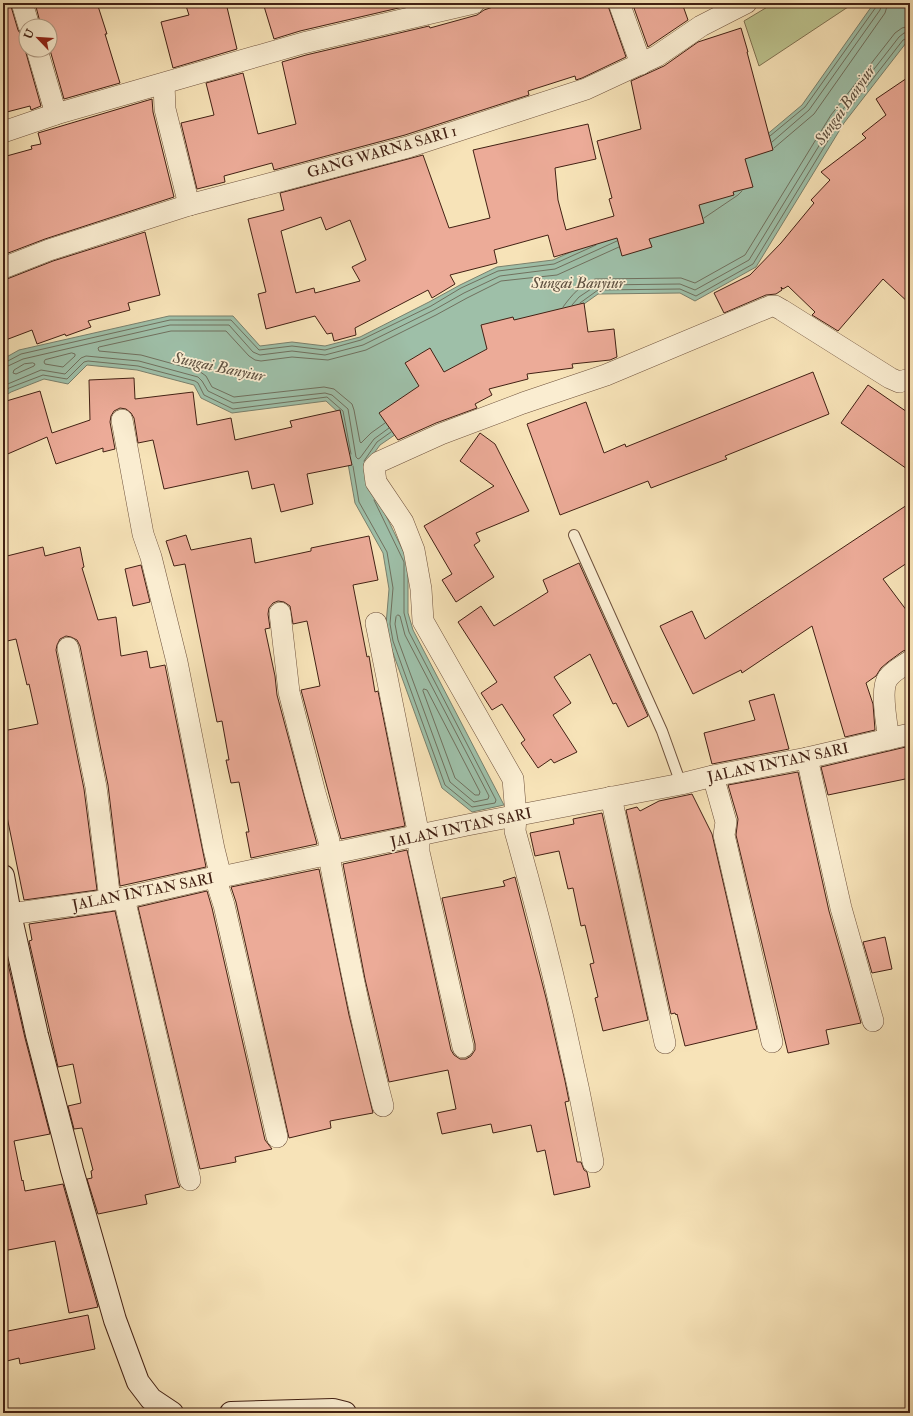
<svg xmlns="http://www.w3.org/2000/svg" width="913" height="1416" font-family="'IM FELL Double Pica',serif">
<style>
.green{fill:#bdc48f;stroke:#807252}
.water{fill:#9ebfa8;stroke:#79806d}
.lines{fill:none;stroke-linecap:round;stroke-linejoin:round}
.shore{stroke:#70705e;stroke-width:1}
.building{fill:#ecab98;stroke:#422114;fill-rule:evenodd}
.lane-casing{stroke:#6f523d;stroke-width:12}
.street-casing{stroke:#6f523d;stroke-width:22}
.secondary-casing{stroke:#422114;stroke-width:24}
.lane{stroke:#faedd1;stroke-width:10}
.street{stroke:#faedd1;stroke-width:21}
.secondary{stroke:#faedd1;stroke-width:22}
.labels{text-anchor:middle;dominant-baseline:central;stroke-width:3.5;stroke-linejoin:round;paint-order:stroke}
.street-label{font-size:15px;fill:#422114;stroke:#faedd1}
.water-label{font-size:16px;font-style:italic;fill:#5e5040;stroke:#faedd1}
</style>
<rect width="100%" height="100%" fill="#f7e3b8"/>
<filter id="stains"><feTurbulence type="fractalNoise" baseFrequency=".005" numOctaves="4"/><feColorMatrix values="0 0 0 0 .2 0 0 0 0 .09 0 0 0 0 .02 0 0 0 .5 -.17"/></filter>
<radialGradient id="worn" r=".72"><stop offset=".6" stop-color="#630" stop-opacity="0"/><stop offset="1" stop-color="#630" stop-opacity=".3"/></radialGradient>
<polygon class="green" points="774,3 854,3 759,66 744,21"/>
<polygon class="water" points="874,3 910,3 910,40 906,43 844,123 756,267 695,301 680,293 598,294 584,304 552,343 468,385 380,445 369,460 376,495 408,561 408,613 413,630 504,805 472,812 442,788 389,642 386,625 389,589 383,553 355,503 339,413 326,401 232,413 201,398 194,385 137,370 87,365 68,384 44,379 11,392 3,397 3,359 19,350 169,316 233,316 260,346 292,342 325,346 360,337 429,302 460,285 497,267 553,260 617,231 746,152 802,105"/>
<g class="lines">
<g class="shore">
<polyline points="770,136 805,107 876,7 877,3"/>
<polyline points="772,142 809,110 880,10 882,3"/>
<polyline points="774,148 814,114 885,13 888,3"/>
<polyline points="704,218 738,195 742,191"/>
<polyline points="580,303 598,290 680,289 696,296 753,264 840,121 903,40 910,37"/>
<polyline points="572,305 579,297 597,285 680,284 695,290 749,260 836,118 899,37 904,33 910,32"/>
<path d="M563 307C571 296 581 284 595 279L681 278 695 283 745 255 831 115 895 33 902 28 910 26"/>
<polygon points="72,353 75,354 75,356 63,367 45,364 44,362 45,360"/>
<polyline points="3,362 6,362 21,354 170,320 231,320 259,350 292,346 325,350 361,340 431,306 461,288 498,271 554,264 596,245"/>
<polygon points="33,363 35,364 34,366 16,374 13,373 14,370 24,364"/>
<polyline points="3,367 8,366 23,359 170,325 229,325 253,352 260,355 292,351 325,355 363,345 434,310 464,293 500,276 555,269 617,241"/>
<polyline points="3,386 41,370 65,374 81,358 86,356 139,361 198,377 202,381 208,391 233,403 325,393 332,395 348,409 356,457 358,459 360,458 374,439 389,428"/>
<polyline points="3,392 9,388 43,375 67,379 84,362 88,361 138,366 195,381 198,383 204,395 233,409 327,397 343,411 351,454"/>
<polyline points="385,423 371,433 361,443 360,442 354,410 352,404 334,389 324,387 234,397 212,387 206,376 199,371 141,355 99,351 98,348 99,347 171,331 226,331 249,356 255,360 261,361 292,357 328,360 366,350 436,315 467,298 501,281 557,275 619,247"/>
<polyline points="364,461 377,442 391,432"/>
<polyline points="353,466 359,502 387,552 393,588 390,624 393,641 445,785 472,807 495,803 496,800 409,632 404,613 404,562 374,500"/>
<polygon points="398,615 400,616 405,635 489,796 488,799 474,802 450,782 398,640 395,624 396,617"/>
<polygon points="424,689 427,690 480,792 479,795 475,795 455,778 423,691"/>
</g>
</g>
<g class="building">
<polygon points="3,3 10,3 18,30 21,35 26,38 26,53 41,106 31,110 30,106 3,113"/>
<polygon points="35,3 97,3 107,34 105,34 120,83 64,99 50,50 50,26 41,26"/>
<polygon points="185,3 226,3 237,49 173,68 161,22 189,15"/>
<polygon points="263,3 420,3 300,31 274,39"/>
<polygon points="505,3 607,3 626,57 582,78 576,80 575,76 528,91 529,95 405,135 274,170 272,163 224,176 225,182 197,189 181,123 214,115 206,83 243,73 258,134 296,124 282,62 306,55 429,26 430,28 477,15 484,10"/>
<polygon points="647,3 682,3 688,20 648,47 634,8"/>
<path d="M741 28 748 52H747L773 150 745 159 753 187 733 192 734 195 699 205 704 223 649 239 652 247 622 256 617 238 554 257 548 235 494 250 497 263 450 275 455 284 432 298 428 290 355 328 356 335 334 341 332 333 327 334 315 316 266 329 258 294 266 292 248 219 284 210 280 193 423 155 449 228 490 218 473 150 588 124 596 159 555 168 558 200 566 230 614 216 609 199 612 198 597 141 641 129 631 81 664 66 698 42ZM321 217 326 230 350 220 366 260 352 267 360 281 315 293 314 288 296 293 281 231Z"/>
<polygon points="910,76 910,304 883,279 838,331 812,315 815,312 788,286 783,289 781,287 782,290 776,294 766,295 724,313 714,293 750,275 781,243 814,203 811,200 830,180 821,172 866,138 862,134 886,115 876,99"/>
<polygon points="152,99 153,112 174,197 45,239 3,255 3,157 32,149 31,146 41,144 38,133"/>
<polygon points="145,232 160,295 128,303 130,310 88,321 91,327 66,336 65,334 37,344 32,330 3,341 3,280 7,279 53,261"/>
<polygon points="584,303 588,332 614,329 617,357 610,360 572,364 573,368 527,374 528,379 489,389 492,395 475,404 477,408 436,423 398,440 379,413 419,386 405,363 430,348 444,372 487,349 481,325 513,317 514,320"/>
<polygon points="813,372 829,414 725,456 727,459 651,488 648,481 560,515 527,424 586,402 604,453 625,444 626,447"/>
<polygon points="134,378 135,399 193,392 197,425 231,418 235,440 292,427 290,421 340,410 352,465 307,474 313,504 281,512 274,484 252,489 248,471 164,489 153,440 138,443 134,418 131,413 126,409 120,408 114,411 111,416 110,422 115,449 103,452 103,448 56,464 47,437 3,456 3,402 40,391 52,433 90,420 89,380"/>
<polygon points="868,385 910,414 910,471 841,423"/>
<polygon points="480,433 495,444 529,511 476,533 480,541 474,545 494,577 456,602 442,580 452,574 424,526 494,486 460,461"/>
<polygon points="910,503 910,561 883,579 910,615 910,649 903,651 888,662 881,668 876,676 866,683 873,704 875,730 845,737 812,626 742,673 741,670 693,694 660,626 692,611 705,639"/>
<polygon points="186,535 191,550 251,538 255,563 311,551 311,548 369,536 378,580 353,585 367,657 369,656 375,692 378,691 405,826 341,839 301,690 320,686 307,621 293,624 290,606 284,602 278,601 273,603 269,608 268,614 270,628 265,629 275,676 277,695 317,844 251,858 246,832 249,832 239,782 231,783 226,760 229,760 222,721 217,722 185,564 174,566 166,541"/>
<polygon points="43,547 45,556 80,547 84,567 82,568 98,620 116,617 121,656 147,651 150,668 165,665 206,867 120,886 108,785 80,646 77,640 71,637 66,636 60,639 57,645 56,650 84,789 97,890 24,900 3,797 3,764 7,763 3,742 3,731 38,724 29,684 27,685 16,639 3,642 3,557"/>
<polygon points="579,563 648,716 628,727 616,703 613,704 590,654 554,677 571,703 553,715 577,752 554,763 551,759 538,768 521,743 525,740 502,704 492,710 481,693 497,682 458,622 481,606 494,626 548,592 543,580"/>
<polygon points="141,565 150,602 133,606 125,569"/>
<polygon points="774,694 789,749 712,764 704,733 755,720 749,701"/>
<polygon points="910,746 910,778 828,795 821,767"/>
<polygon points="798,772 829,911 861,1023 826,1030 829,1044 788,1053 736,835 738,819 728,785"/>
<polygon points="692,794 712,834 757,1029 685,1046 677,1014 676,1015 675,1013 671,1014 626,810 637,807 640,811 659,801"/>
<polygon points="602,813 648,1020 603,1031 595,998 598,997 590,964 594,963 585,925 581,926 573,888 568,889 559,851 535,856 530,833 574,824 573,819"/>
<polygon points="407,850 451,1050 454,1055 460,1059 466,1059 471,1056 475,1050 475,1044 442,898 505,886 503,881 515,877 546,998 565,1081 569,1101 565,1102 577,1162 581,1162 584,1170 587,1172 590,1187 554,1195 545,1150 537,1152 531,1125 493,1133 491,1124 442,1134 437,1113 456,1109 448,1070 389,1082 365,979 343,864"/>
<polygon points="319,869 349,1015 373,1113 330,1121 331,1128 289,1138 236,902 231,887"/>
<polygon points="207,891 212,908 265,1140 272,1149 235,1157 236,1162 200,1169 138,907"/>
<polygon points="115,911 178,1183 180,1187 145,1195 147,1204 98,1214 87,1179 92,1178 91,1171 93,1170 82,1128 74,1129 68,1106 81,1103 73,1064 58,1067 29,941 32,940 29,924"/>
<polygon points="885,937 892,969 872,973 863,942"/>
<polygon points="3,946 4,946 25,1038 50,1134 14,1141 22,1181 23,1180 25,1191 63,1184 98,1307 69,1313 55,1241 3,1251 3,1079 7,1079 3,1056"/>
<polygon points="88,1315 95,1349 20,1364 19,1358 3,1362 3,1332"/>
</g>
<g class="lines">
<defs>
<polyline id="lane" points="574,535 662,731 681,784"/>
<g id="street">
<polyline points="22,3 29,26"/>
<polyline points="619,3 641,64"/>
<polyline points="37,50 56,114"/>
<polyline points="164,84 165,109 189,205"/>
<polyline points="3,132 56,114 303,43 474,3"/>
<polyline points="3,268 49,250 189,205 408,147 586,89 657,56 701,26 746,3"/>
<polyline points="122,420 143,534 151,557 177,662 214,849 221,877"/>
<path d="M280 613 289 692 315 793 329 841V856C345 940 361 1023 383 1106"/>
<polyline points="376,623 419,836 419,852 463,1047"/>
<polyline points="68,648 96,787 110,900"/>
<path d="M889 739C887 726 880 689 888 678 893 671 903 666 910 661"/>
<polyline points="807,758 841,908 873,1021"/>
<polyline points="713,776 726,822 724,835 772,1042"/>
<polyline points="611,797 665,1043"/>
<polyline points="215,877 224,905 277,1137"/>
<polyline points="124,898 190,1180"/>
<polyline points="3,915 124,898 215,877 221,877 467,825 681,784 713,776 807,758 910,734"/>
<path d="M593 1162C572 1050 546 940 515 831L516 816 513 779 423 621 421 589 414 550 403 522 376 482 374 467 379 462 441 434 523 403 606 375 771 306H775L782 310 890 378 899 382 910 379"/>
</g>
<g id="secondary">
<polyline points="3,876 10,914 37,1035 72,1170 115,1320 138,1382 151,1399 172,1413"/>
<polyline points="231,1413 333,1410 345,1413"/>
</g>
</defs>
<use href="#lane" class="lane-casing"/>
<use href="#street" class="street-casing"/>
<use href="#secondary" class="secondary-casing"/>
<use href="#lane" class="lane"/>
<use href="#street" class="street"/>
<use href="#secondary" class="secondary"/>
</g>
<g class="labels">
<g class="street-label">
<text transform="translate(382 152) rotate(-16)">GANG WARNA SARI 1</text>
<text transform="translate(778 763) rotate(-12)">JALAN INTAN SARI</text>
<text transform="translate(461 828) rotate(-12)">JALAN INTAN SARI</text>
<text transform="translate(143 892) rotate(-11)">JALAN INTAN SARI</text>
</g>
<g class="water-label">
<text transform="translate(845 105) rotate(-55)">Sungai Banyiur</text>
<text x="578" y="283">Sungai Banyiur</text>
<text transform="translate(219 367) rotate(12)">Sungai Banyiur</text>
</g>
</g>
<rect width="913" height="1416" fill="none" stroke="#f7e3b8" stroke-width="16"/>
<rect x="4" y="4" width="905" height="1408" fill="none" stroke="#422114" stroke-width="2"/>
<rect x="8" y="8" width="897" height="1400" fill="none" stroke="#422114"/>
<g transform="translate(38 38) rotate(295)"><circle r="19" fill="#faedd1" stroke="#b09b85"/>
<path d="M0-3L7 15L0 10L-7 15Z" fill="#8f2418"/>
<text y="-6" font-size="11" font-weight="bold" text-anchor="middle" fill="#422114">U</text>
</g>
<rect width="100%" height="100%" filter="url(#stains)"/>
<rect width="100%" height="100%" fill="url(#worn)"/>
</svg>
